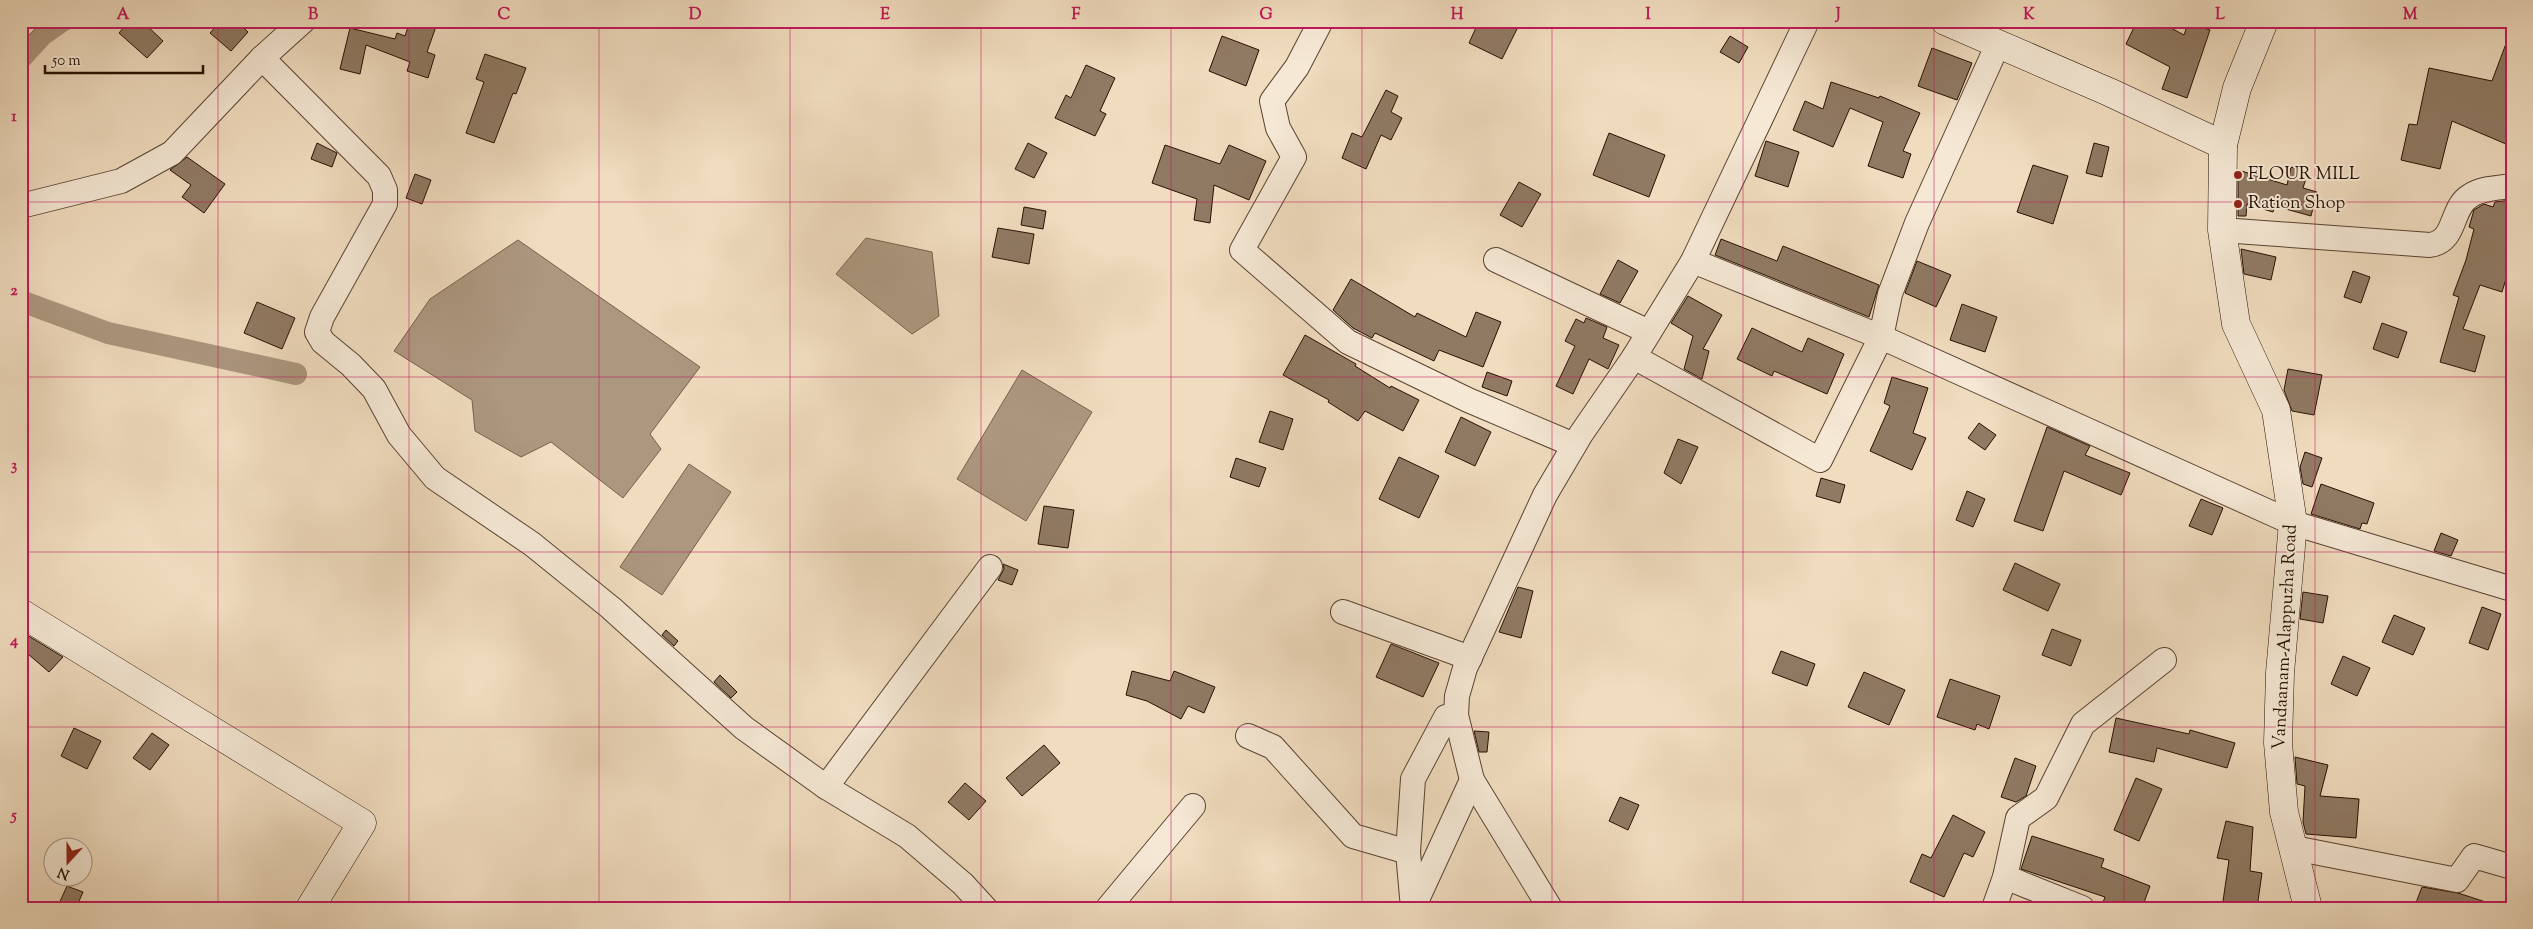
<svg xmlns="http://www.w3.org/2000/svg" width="2533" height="929" font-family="'Sorts Mill Goudy',serif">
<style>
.water{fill:#ac977f;stroke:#77614d}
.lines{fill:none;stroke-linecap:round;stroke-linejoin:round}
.canal{stroke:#ac977f;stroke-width:22}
.building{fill:#907a64;stroke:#271002}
.street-casing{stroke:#594331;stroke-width:26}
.secondary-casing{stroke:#271002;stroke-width:29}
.street{stroke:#f5e8d5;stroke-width:24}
.secondary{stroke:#f5e8d5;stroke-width:28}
.grid{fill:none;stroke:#c2185b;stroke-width:1;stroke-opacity:0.55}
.poi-dot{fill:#8f2418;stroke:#f5e8d5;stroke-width:2}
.labels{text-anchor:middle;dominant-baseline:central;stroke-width:4;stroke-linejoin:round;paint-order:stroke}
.poi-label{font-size:18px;fill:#271002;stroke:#f5e8d5;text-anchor:start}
.street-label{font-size:18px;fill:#271002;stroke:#f5e8d5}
.neatline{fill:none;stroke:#c2185b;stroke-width:2}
.grid-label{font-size:16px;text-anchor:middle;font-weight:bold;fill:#c2185b}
</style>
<rect width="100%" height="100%" fill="#f0dcbf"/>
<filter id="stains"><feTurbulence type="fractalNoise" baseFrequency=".004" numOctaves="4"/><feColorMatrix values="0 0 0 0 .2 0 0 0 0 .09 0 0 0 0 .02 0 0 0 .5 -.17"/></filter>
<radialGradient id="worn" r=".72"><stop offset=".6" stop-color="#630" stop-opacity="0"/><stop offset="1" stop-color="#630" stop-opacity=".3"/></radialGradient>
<g class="water">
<polygon points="866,238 932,252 939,316 912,334 836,274"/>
<polygon points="518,240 700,367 650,434 661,449 623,498 551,442 521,457 475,431 472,400 394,351 430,299"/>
<polygon points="1022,370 1092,412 1026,521 957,479"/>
<polygon points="689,464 731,492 662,595 620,567"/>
</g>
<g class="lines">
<g class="canal">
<polyline points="21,58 42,35 62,21"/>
<polyline points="21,301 108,333 296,374"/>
</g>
</g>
<g class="building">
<polygon points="129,21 142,21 163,41 147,58 119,33"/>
<polygon points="221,21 236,21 248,32 231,51 210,33"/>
<polygon points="410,21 438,21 427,52 435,55 428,78 407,71 410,62 366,45 360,74 340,69 350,28 395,39 397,33 405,36"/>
<polygon points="1479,21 1500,21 1517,29 1502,59 1469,43"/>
<polygon points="2137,21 2158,21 2184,35 2188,23 2210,30 2187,98 2162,89 2170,67 2126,44"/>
<polygon points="2510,33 2512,129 2506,144 2452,121 2440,169 2401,160 2409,124 2417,125 2429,68 2492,81"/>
<polygon points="1222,36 1259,50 1246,86 1209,71"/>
<polygon points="1730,36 1748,47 1739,63 1720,52"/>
<polygon points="1932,48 1972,63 1957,100 1918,86"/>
<polygon points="485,54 526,68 516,94 513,93 494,143 466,133 484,82 476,79"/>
<polygon points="1086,65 1115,78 1100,111 1106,114 1095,136 1055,118 1066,95 1071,98"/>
<polygon points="1831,82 1879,98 1880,96 1920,113 1903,151 1911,154 1903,178 1868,166 1883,122 1850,108 1833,147 1793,130 1805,101 1823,109"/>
<polygon points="1386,90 1398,96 1391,112 1402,118 1391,140 1381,135 1366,169 1342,158 1352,133 1362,137"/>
<polygon points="1609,133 1665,155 1649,197 1593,175"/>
<polygon points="1766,141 1799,152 1788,187 1755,176"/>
<polygon points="317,143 337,153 332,167 311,159"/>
<polygon points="1028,143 1047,153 1034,178 1015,169"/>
<polygon points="2094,143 2109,147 2102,177 2086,173"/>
<polygon points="1165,145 1220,164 1229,145 1266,161 1249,200 1214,185 1210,223 1194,220 1197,199 1152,183"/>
<polygon points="187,157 225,184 204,213 182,197 191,185 170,170"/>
<polygon points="2033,165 2068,176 2053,224 2017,212"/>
<polygon points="2291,167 2308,172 2303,188 2317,192 2311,216 2275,206 2273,212 2247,204 2246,216 2238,216 2238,170 2287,185"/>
<polygon points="415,174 431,180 422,204 406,198"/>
<polygon points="1519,182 1541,194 1522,227 1500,215"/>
<polygon points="2512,200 2512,230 2506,246 2512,247 2512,259 2502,292 2480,285 2463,329 2485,336 2475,372 2440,362 2459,297 2453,295 2466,260 2474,229 2469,227 2474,210 2484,204 2493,207 2495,202"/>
<polygon points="1024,207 1046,211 1043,229 1021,225"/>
<polygon points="998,228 1034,234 1029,264 992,257"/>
<polygon points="1721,239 1777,261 1783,246 1879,285 1869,317 1715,255"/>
<polygon points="2241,249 2276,257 2271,280 2244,274"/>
<polygon points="1618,260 1638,271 1620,303 1600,294"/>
<polygon points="1917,261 1951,275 1936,307 1905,293"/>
<polygon points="2353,271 2370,277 2361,303 2344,297"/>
<polygon points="1351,279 1415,317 1417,313 1466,337 1476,312 1501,322 1483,367 1439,350 1434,361 1375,333 1372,338 1353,328 1333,310"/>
<polygon points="1688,296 1722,315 1703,349 1709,351 1702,379 1684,369 1693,336 1671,323"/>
<polygon points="257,302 295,318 282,349 244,333"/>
<polygon points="1962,304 1997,317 1985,352 1950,340"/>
<polygon points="1586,318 1607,327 1603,338 1619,345 1608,369 1589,359 1573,394 1556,386 1575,346 1565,341 1576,319 1584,323"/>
<polygon points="2382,323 2407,332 2398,358 2373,349"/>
<polygon points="1752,328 1802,352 1808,338 1844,354 1827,394 1774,371 1772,376 1737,359"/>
<polygon points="1305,335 1356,364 1355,366 1390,388 1391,386 1419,400 1403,431 1365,411 1358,421 1328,402 1329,400 1283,375"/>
<polygon points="2288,369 2322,375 2314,415 2292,411 2284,390"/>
<polygon points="1487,372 1512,381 1507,396 1482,387"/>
<polygon points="1892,377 1928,388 1913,433 1926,438 1912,470 1870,451 1890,406 1884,403"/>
<polygon points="1270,411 1293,419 1283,450 1259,442"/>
<polygon points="1461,417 1491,432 1475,466 1445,452"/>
<polygon points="1979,423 1996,435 1985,450 1968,438"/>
<polygon points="2047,427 2090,446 2085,455 2130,473 2121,495 2064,471 2043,531 2014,521"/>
<polygon points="1678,439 1698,447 1681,484 1664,473"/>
<polygon points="2305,452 2322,458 2312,487 2303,484 2300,467"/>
<polygon points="1399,457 1439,476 1419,518 1379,499"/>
<polygon points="1236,458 1266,468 1259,487 1230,477"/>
<polygon points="1821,478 1845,485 1840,503 1816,496"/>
<polygon points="2321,484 2374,503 2367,524 2362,523 2360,529 2311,514"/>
<polygon points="1967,491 1985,499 1973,527 1956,520"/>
<polygon points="2201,499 2223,508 2212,535 2189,526"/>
<polygon points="1044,506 1074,510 1068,548 1038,544"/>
<polygon points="2441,533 2458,540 2451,556 2434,551"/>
<polygon points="2015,563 2060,584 2048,611 2003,590"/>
<polygon points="1003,564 1018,570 1012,585 998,580 1004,569"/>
<polygon points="1518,587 1533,591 1521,638 1499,632"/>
<polygon points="2303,592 2328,596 2323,623 2300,619"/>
<polygon points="2482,607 2501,614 2488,650 2469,643"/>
<polygon points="2394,615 2425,628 2413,655 2382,642"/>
<polygon points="2052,629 2081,640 2071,666 2042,655"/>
<polygon points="666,630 678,641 674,646 662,635"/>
<polygon points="27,635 63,657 49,672 21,648 21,642"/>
<polygon points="1391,644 1439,663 1423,697 1376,677"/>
<polygon points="1781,651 1815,664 1807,686 1772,673"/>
<polygon points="2343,656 2370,668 2357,696 2331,684"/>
<polygon points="1132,671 1170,681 1174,671 1215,687 1204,713 1188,706 1181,719 1147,701 1126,695"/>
<polygon points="1864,672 1905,690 1889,725 1848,707"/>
<polygon points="720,675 737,692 731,698 714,682"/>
<polygon points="1950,679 2000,696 1989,729 1977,724 1975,730 1937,717"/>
<polygon points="2116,718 2189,734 2190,730 2235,743 2227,768 2157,748 2154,762 2109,752"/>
<polygon points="74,728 101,741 87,769 61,756"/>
<polygon points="1474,731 1489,732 1487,752 1479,752"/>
<polygon points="152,733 169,745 150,770 133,758"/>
<polygon points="1044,745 1060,763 1022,796 1006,778"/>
<polygon points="2295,757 2328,765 2320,796 2359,799 2356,838 2306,834 2303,822 2305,786 2297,784"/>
<polygon points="2015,758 2036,766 2026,796 2016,802 2001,797"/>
<polygon points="2136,778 2162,789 2139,841 2114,830"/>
<polygon points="965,783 986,801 969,820 948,802"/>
<polygon points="1620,797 1639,805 1628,830 1609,821"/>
<polygon points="1953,815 1985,832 1973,857 1964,853 1944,897 1910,882 1922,854 1931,858"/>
<polygon points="2226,821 2253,827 2250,871 2262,873 2257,908 2222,908 2229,860 2217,858"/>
<polygon points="2032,836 2104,859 2101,867 2150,886 2142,908 2101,908 2105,897 2021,869"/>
<polygon points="67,886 83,892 76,908 57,908"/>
<polygon points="2422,887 2458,893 2492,904 2491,908 2414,908"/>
</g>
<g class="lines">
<defs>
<g id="street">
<polyline points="1321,21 1297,67 1272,101 1278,128 1294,157 1242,250 1348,342 1468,400 1574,445"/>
<polyline points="262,58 303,21"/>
<polyline points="21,206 121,181 172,153 262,58 379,176 385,190 385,204 322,317 317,332 323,342 351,365 374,389 399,435 435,478 532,544 611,608 744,728 826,787 907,836 963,884 985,908"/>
<path d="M2222 230 2430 245C2457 241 2450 208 2470 196 2481 188 2498 188 2512 186"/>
<polyline points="1496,260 1649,332"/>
<polyline points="1693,261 1881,337 2293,523 2512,589"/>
<polyline points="1634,357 1820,460 1881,337 1890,294 1917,223 1998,44"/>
<polyline points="1343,612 1470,658"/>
<polyline points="1248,736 1273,747 1353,836 1408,852"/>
<polyline points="826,787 990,567"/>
<polyline points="2294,848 2457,880 2474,856 2512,867"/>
<polyline points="2005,877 2082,908"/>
<polyline points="1414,906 1472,780"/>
<polyline points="1108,908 1193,806"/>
<polyline points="1413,908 1408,852 1413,779 1446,717 1456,715"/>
<polyline points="1550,908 1472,780 1456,715 1457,696 1465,668 1545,495 1581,434 1634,357 1693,261 1807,21"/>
<polyline points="1994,908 2005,877 2018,818 2046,798 2083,724 2164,660"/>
</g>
<g id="secondary">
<polyline points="1945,21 2109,92 2223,145"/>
<polyline points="2264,21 2237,88 2223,145 2222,230 2236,324 2276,410 2293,523 2280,673 2278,743 2284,812 2308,908"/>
<polyline points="21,23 23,21"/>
<polyline points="21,613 362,823 310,908"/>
</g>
</defs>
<use href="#street" class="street-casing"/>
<use href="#secondary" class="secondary-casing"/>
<use href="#street" class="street"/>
<use href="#secondary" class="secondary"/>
</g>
<path class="grid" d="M218 21V908M409 21V908M599 21V908M790 21V908M981 21V908M1171 21V908M1362 21V908M1552 21V908M1743 21V908M1934 21V908M2124 21V908M2315 21V908M21 202H2512M21 377H2512M21 552H2512M21 727H2512"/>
<g class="poi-dot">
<circle cx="2238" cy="175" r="5"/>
<circle cx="2238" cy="204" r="5"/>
</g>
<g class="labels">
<g class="poi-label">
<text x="2248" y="175">FLOUR MILL</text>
<text x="2248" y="204">Ration Shop</text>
</g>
<g class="street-label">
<text transform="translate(2286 637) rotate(-87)">Vandaanam-Alappuzha Road</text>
</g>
</g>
<rect width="2533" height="929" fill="none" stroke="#f0dcbf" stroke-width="55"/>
<g transform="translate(68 862) rotate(201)"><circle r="24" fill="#f5e8d5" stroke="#a39281"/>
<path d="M0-4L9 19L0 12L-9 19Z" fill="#8f2418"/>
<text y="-8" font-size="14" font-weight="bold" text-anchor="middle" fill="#271002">N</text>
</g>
<path d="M45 65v8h158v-8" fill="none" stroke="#271002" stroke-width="2.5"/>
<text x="52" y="65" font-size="15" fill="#271002" stroke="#f5e8d5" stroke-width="4" paint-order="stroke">50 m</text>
<rect x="28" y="28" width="2478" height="874" class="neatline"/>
<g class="grid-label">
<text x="123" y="19">A</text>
<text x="313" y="19">B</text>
<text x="504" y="19">C</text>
<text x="695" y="19">D</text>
<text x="885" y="19">E</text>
<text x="1076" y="19">F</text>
<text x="1266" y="19">G</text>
<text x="1457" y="19">H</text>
<text x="1648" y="19">I</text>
<text x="1838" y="19">J</text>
<text x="2029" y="19">K</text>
<text x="2220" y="19">L</text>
<text x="2410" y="19">M</text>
<text x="14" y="121">1</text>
<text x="14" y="295">2</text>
<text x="14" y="470">3</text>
<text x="14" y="645">4</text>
<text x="14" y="820">5</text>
</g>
<rect width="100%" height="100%" filter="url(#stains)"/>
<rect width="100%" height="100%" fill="url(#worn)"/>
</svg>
